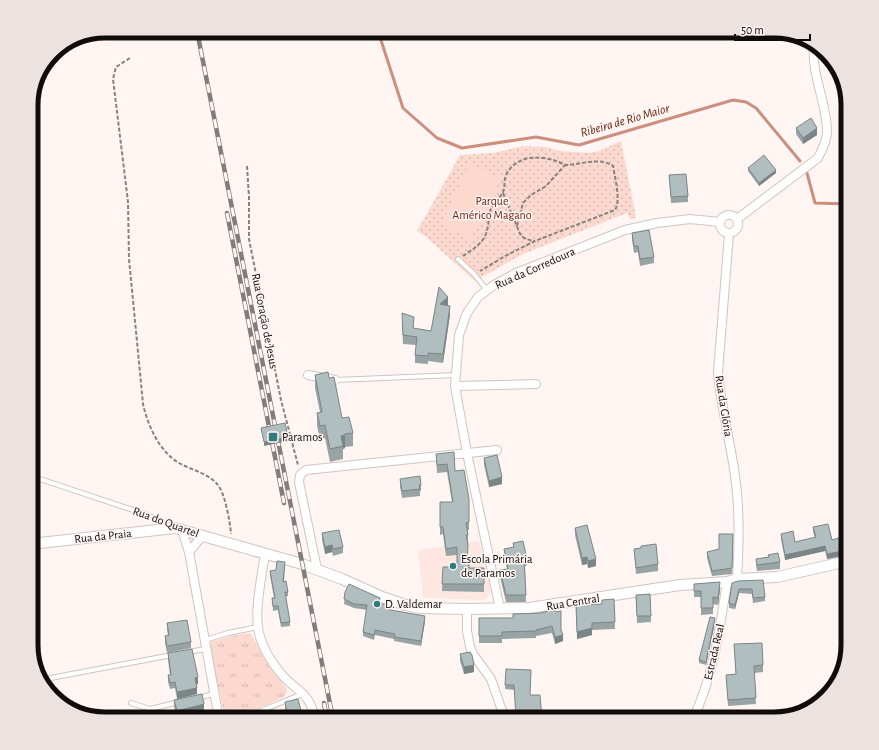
<svg xmlns="http://www.w3.org/2000/svg" width="879" height="750" font-family="'Alegreya Sans',sans-serif">
<style>
.built{fill:#fde7e0}
.grass{fill:url(#grass-tufts)}
.park{fill:url(#park-dots)}
.garden{fill:#fcd9cf}
.lines{fill:none;stroke-linecap:round;stroke-linejoin:round}
.stream{stroke:#cc8f7e;stroke-width:3}
.service-casing{stroke:#d1c4c0;stroke-width:6}
.minor-casing{stroke:#d1c4c0;stroke-width:10}
.tertiary-casing{stroke:#d1c4c0;stroke-width:12}
.path{stroke:#87817f;stroke-width:2;stroke-dasharray:4 2;stroke-linecap:butt}
.service{stroke:#fff;stroke-width:4}
.minor{stroke:#fff;stroke-width:8}
.tertiary{stroke:#fff;stroke-width:10}
.rail-casing{stroke:#827c7a;stroke-width:4.5}
.rail{stroke:#fff6f4;stroke-width:3;stroke-dasharray:9;stroke-linecap:butt}
.wall{fill:#98a3a4}
.shaded-wall{fill:#7c8586}
.building{fill:#b1bebf;stroke:#7c8586}
.poi-dot{fill:#327b7f;stroke:#fff6f4;stroke-width:1.5}
.labels{text-anchor:middle;dominant-baseline:central;stroke-width:3;stroke-linejoin:round;paint-order:stroke}
.park-label{font-size:12px;fill:#702711;stroke:#fff6f4}
.street-label{font-size:12px;fill:#100c0b;stroke:#fff6f4}
.poi-label{font-size:12px;fill:#100c0b;stroke:#fff6f4;text-anchor:start}
.water-label{font-size:13px;font-style:italic;fill:#671f07;stroke:#fff6f4}
.rim{fill:none;stroke:#100c0b;stroke-width:5}
</style>
<defs>
<pattern id="grass-tufts" width="24" height="20" patternUnits="userSpaceOnUse"><rect width="24" height="20" fill="#fcd9cf"/><path d="M3 7l-1-3M5 7V3M7 7l1-3M15 17l-1-3M17 17v-4M19 17l1-3" fill="none" stroke="#d7b9b0"/></pattern>
<pattern id="park-dots" width="8" height="8" patternUnits="userSpaceOnUse"><rect width="8" height="8" fill="#fcd9cf"/><path d="M2 2h.1M6 6h.1" fill="none" stroke="#d7b9b0" stroke-width="1.8" stroke-linecap="round"/></pattern>
</defs>
<rect width="100%" height="100%" fill="#fff6f4"/>
<polygon class="built" points="479,541 491,582 491,590 488,597 484,600 423,598 418,550"/>
<polygon class="grass" points="250,633 267,660 287,690 286,694 282,698 233,719 225,718 209,644 212,641 236,635"/>
<polygon class="park" points="621,141 636,217 631,220 627,213 523,254 475,281 425,236 417,231 460,155 493,153 524,146 546,147 560,151 589,153 599,151"/>
<polygon class="garden" points="469,164 500,178 471,239 441,224"/>
<g class="lines">
<g class="stream">
<polyline points="378,31 403,108 437,138 462,148 536,137 579,145 733,100 746,102 756,108 800,161"/>
<polyline points="177,36 182,31"/>
<polyline points="807,173 815,203 848,204"/>
</g>
<defs>
<g id="service">
<polyline points="458,259 474,274 487,290"/>
<polyline points="335,380 456,375"/>
<polyline points="31,476 145,514 171,526"/>
<polyline points="205,640 228,633 258,627"/>
<polyline points="188,652 206,649"/>
<polyline points="40,680 172,655"/>
<polyline points="197,698 214,694"/>
<polyline points="131,703 150,709 179,702"/>
<polyline points="241,719 302,694"/>
</g>
<g id="minor">
<circle cx="729" cy="224" r="9"/>
<path d="M737 219 818 158C822 150 827 141 827 132 827 103 811 75 814 46"/>
<path d="M729 234 718 372C721 410 732 447 736 484 740 516 739 547 737 579"/>
<polyline points="308,375 335,380"/>
<polyline points="455,386 536,384"/>
<polyline points="182,530 189,552 219,719"/>
<polyline points="189,552 203,535"/>
<path d="M265 553C262 575 255 607 258 627 260 644 272 663 283 676 299 693 310 693 315 719"/>
<polyline points="317,569 299,482 300,475 306,470 497,450"/>
<polyline points="467,609 467,631 470,647 473,654 491,679 505,719"/>
<polyline points="500,609 467,453 455,386 459,335 467,313 478,297 494,285 516,273 625,230 657,223 690,219 720,222"/>
<path d="M693 719C713 677 720 628 727 582"/>
</g>
<polyline id="tertiary" points="31,544 175,528 302,564 342,579 382,597 406,605 420,608 467,609 529,608 680,585 727,582 737,579 777,577 848,561"/>
</defs>
<use href="#service" class="service-casing"/>
<use href="#minor" class="minor-casing"/>
<use href="#tertiary" class="tertiary-casing"/>
<g class="path">
<path d="M130 58 116 67 113 79 128 202 129 259 143 404C148 426 159 451 179 463 191 470 208 473 217 484 225 492 230 522 231 534"/>
<polyline points="247,166 249,197 249,239 281,400 298,465"/>
<polyline points="503,193 521,236 526,239 534,241"/>
<polyline points="517,226 523,203 531,195 546,186 565,165"/>
<path d="M463 256C470 251 479 246 484 238 489 229 488 221 490 212 492 204 498 200 502 194 505 190 504 184 505 179 507 168 518 160 529 158 538 157 548 158 556 161 560 162 563 165 568 165 582 164 601 157 613 166 615 178 621 200 615 210L535 241 507 255 480 271"/>
</g>
<use href="#service" class="service"/>
<use href="#minor" class="minor"/>
<use href="#tertiary" class="tertiary"/>
<defs>
<g id="rail">
<polyline points="197,31 333,719"/>
<polyline points="227,213 284,503"/>
<polyline points="324,703 327,719"/>
</g>
</defs>
<use href="#rail" class="rail-casing"/>
<use href="#rail" class="rail"/>
</g>
<g class="wall">
<polygon points="796,128 817,135 803,144 796,134"/>
<polygon points="748,168 776,173 759,186 748,171"/>
<polygon points="669,175 688,196 688,202 671,203"/>
<polygon points="632,233 654,257 654,263 640,266 638,252 634,253 632,240"/>
<polygon points="439,287 448,305 447,305 450,314 443,363 428,361 428,364 415,363 415,355 416,345 403,344 402,321 414,325 413,328 431,331"/>
<polygon points="315,375 329,378 342,418 353,433 353,446 345,447 345,448 343,449 343,459 330,462 325,438 320,439 317,426 317,413 320,412 315,388"/>
<polygon points="436,454 455,471 469,499 469,530 467,530 468,535 467,563 469,568 484,568 484,592 442,591 443,567 457,567 457,555 446,556 443,534 440,535 440,502 452,502 447,472 437,473"/>
<polygon points="484,458 502,484 489,487 484,465"/>
<polygon points="400,479 421,485 421,491 420,491 420,496 402,498 400,486"/>
<polygon points="813,527 832,540 848,535 848,555 827,559 825,551 785,560 781,539 781,534 795,542 815,538 813,532"/>
<polygon points="575,528 596,566 588,568 587,564 582,565 575,535"/>
<polygon points="322,533 343,547 343,553 333,556 332,552 325,554 322,540"/>
<polygon points="733,534 732,574 712,576 707,558 707,552 719,549"/>
<polygon points="513,543 527,565 525,566 526,602 506,602 500,577 500,570 507,569 504,555 504,549 513,547"/>
<polygon points="634,549 658,564 658,571 636,574"/>
<polygon points="768,555 780,562 780,569 757,571 756,565 756,559 768,557"/>
<polygon points="285,566 284,582 288,592 288,596 285,597 290,622 290,626 281,627 278,610 273,611 272,598 274,598 270,575 270,571 276,570"/>
<polygon points="738,581 765,597 765,601 753,603 752,594 739,593 735,609 729,608 729,603"/>
<polygon points="694,584 720,589 718,605 713,604 713,614 701,615 701,597 694,597"/>
<polygon points="345,592 380,604 386,609 425,621 421,646 394,641 394,639 375,635 374,640 363,636 363,632 367,610 354,608 344,604"/>
<polygon points="636,595 651,616 651,622 637,623"/>
<polygon points="614,599 615,629 592,630 592,635 577,639 576,605 602,604"/>
<polygon points="513,614 561,630 563,641 555,644 552,633 536,636 536,638 502,639 502,643 479,643 479,618 513,618"/>
<polygon points="715,622 706,665 699,663 699,660"/>
<polygon points="167,623 191,642 191,648 167,653 165,643 165,636 168,635 167,630"/>
<polygon points="734,644 763,665 763,672 754,673 756,704 728,706 726,675 736,674"/>
<polygon points="168,653 198,684 196,684 197,694 177,699 175,688 170,689 168,682 168,675 170,675 168,660"/>
<polygon points="460,654 474,672 464,674 460,661"/>
<polygon points="506,669 530,695 542,719 514,690 505,689"/>
<polygon points="174,700 204,711 177,717 174,707"/>
<polygon points="285,702 302,715 302,719 287,719 285,709"/>
</g>
<g class="shaded-wall">
<polygon points="817,128 817,135 803,144 803,138"/>
<polygon points="776,170 776,173 759,186 759,183"/>
<polygon points="448,297 448,305 440,312 440,304"/>
<polygon points="450,306 450,314 443,363 443,354"/>
<polygon points="345,435 345,448 343,449 341,436"/>
<polygon points="288,437 288,441 264,446 264,442"/>
<polygon points="502,477 502,484 489,487 489,481"/>
<polygon points="332,545 332,552 325,554 325,547"/>
<polygon points="825,546 825,551 785,560 785,555"/>
<polygon points="848,550 848,555 827,559 827,554"/>
<polygon points="587,557 587,564 582,565 582,558"/>
<polygon points="524,559 527,559 527,565 524,566"/>
<polygon points="596,559 596,566 588,568 588,561"/>
<polygon points="720,582 720,589 718,605 718,598"/>
<polygon points="739,589 739,593 735,609 735,605"/>
<polygon points="425,616 425,621 421,646 421,641"/>
<polygon points="715,618 715,622 706,665 706,662"/>
<polygon points="592,628 592,635 577,639 577,632"/>
<polygon points="563,635 563,641 555,644 555,637"/>
<polygon points="474,665 474,672 464,674 464,667"/>
<polygon points="198,677 198,684 195,685 195,678"/>
<polygon points="197,688 197,694 177,699 177,692"/>
<polygon points="204,704 204,711 177,717 177,711"/>
</g>
<g class="building">
<polygon points="811,118 817,128 803,138 796,128"/>
<polygon points="764,155 776,170 759,183 748,168"/>
<polygon points="686,174 688,196 671,197 669,175"/>
<polygon points="649,230 654,257 640,259 638,246 634,246 632,233"/>
<polygon points="439,287 448,297 440,304 450,306 443,354 428,353 428,356 415,355 417,337 403,335 402,313 414,317 413,328 431,331"/>
<polygon points="328,372 329,378 334,377 342,418 349,417 353,433 345,434 345,435 341,436 343,446 330,449 325,425 320,426 317,413 322,412 315,375"/>
<polygon points="285,423 288,437 264,442 261,428"/>
<polygon points="454,452 455,471 464,470 469,499 469,522 466,523 468,535 466,535 468,544 467,563 469,563 469,568 484,568 484,584 442,584 443,567 457,567 457,547 446,549 443,527 440,527 440,502 453,502 447,464 437,465 436,454"/>
<polygon points="497,455 502,477 489,481 484,458"/>
<polygon points="420,476 421,485 419,485 420,489 402,491 400,479"/>
<polygon points="828,524 832,540 848,535 848,550 827,554 825,546 785,555 781,534 793,531 795,542 816,537 813,527"/>
<polygon points="587,525 596,559 588,561 587,557 582,558 575,528"/>
<polygon points="339,530 343,547 333,549 332,545 325,547 322,533"/>
<polygon points="719,534 733,534 732,568 712,571 707,552 719,549"/>
<polygon points="523,541 527,559 524,559 526,595 506,595 500,570 508,569 504,549 514,547 513,543"/>
<polygon points="656,544 658,564 636,568 634,549 641,548 641,546"/>
<polygon points="778,553 780,562 757,565 756,559 769,557 768,555"/>
<polygon points="277,561 285,562 283,582 286,581 288,592 285,592 290,622 281,623 278,606 273,606 272,598 275,598 270,571 276,570"/>
<polygon points="763,580 765,597 753,598 752,589 739,589 735,605 729,603 732,583 738,581"/>
<polygon points="720,582 718,598 713,597 713,608 701,608 701,591 694,591 694,584"/>
<polygon points="349,584 380,598 379,603 386,605 385,609 425,616 421,641 394,637 395,634 375,630 374,635 363,632 367,605 354,604 344,599 345,592"/>
<polygon points="650,594 651,616 637,616 636,595"/>
<polygon points="614,599 615,622 592,623 592,628 577,632 576,605 602,604 602,600"/>
<polygon points="555,609 556,612 561,611 561,630 563,635 555,637 552,626 536,630 536,631 502,632 502,636 479,636 479,618 513,618 513,614 541,613"/>
<polygon points="710,617 715,618 706,662 699,660"/>
<polygon points="187,620 191,642 167,646 165,636 169,635 167,623"/>
<polygon points="762,643 763,665 754,666 756,698 728,700 726,675 736,674 734,644"/>
<polygon points="192,649 198,677 195,678 197,688 177,692 175,682 170,683 168,675 171,675 168,653"/>
<polygon points="470,652 472,655 474,665 464,667 460,654"/>
<polygon points="506,669 531,670 530,695 540,695 542,719 516,719 514,685 505,685"/>
<polygon points="202,694 204,704 177,711 174,700"/>
<polygon points="298,699 302,715 288,717 285,702"/>
<polygon points="265,717 265,719 257,719"/>
</g>
<g class="poi-dot">
<rect x="268" y="432" width="10" height="10" rx="2"/>
<circle cx="453" cy="566" r="4"/>
<circle cx="377" cy="604" r="4"/>
</g>
<g class="labels">
<g class="park-label">
<text x="492" y="201">Parque<tspan x="492" dy="14">Américo Magano</tspan></text>
</g>
<g class="street-label">
<text transform="translate(535 268) rotate(-24)">Rua da Corredoura</text>
<text transform="translate(265 321) rotate(79)">Rua Coração de Jesus</text>
<text transform="translate(724 406) rotate(81)">Rua da Glória</text>
<text transform="translate(166 522) rotate(20)">Rua do Quartel</text>
<text transform="translate(103 536) rotate(-6)">Rua da Praia</text>
<text transform="translate(573 602) rotate(-9)">Rua Central</text>
<text transform="translate(714 652) rotate(-77)">Estrada Real</text>
</g>
<g class="poi-label">
<text x="282" y="437">Paramos</text>
<text x="461" y="559">Escola Primária<tspan x="461" dy="14">de Paramos</tspan></text>
<text x="385" y="604">D. Valdemar</text>
</g>
<g class="water-label">
<text transform="translate(625 121) rotate(-16)">Ribeira de Rio Maior</text>
</g>
</g>
<path d="M0 0H879V750H0ZM105 38H774A67 67 0 0 1 841 105V645A67 67 0 0 1 774 712H105A67 67 0 0 1 38 645V105A67 67 0 0 1 105 38Z" fill="#ece3e1" fill-rule="evenodd"/>
<path class="rim" d="M105 38H774A67 67 0 0 1 841 105V645A67 67 0 0 1 774 712H105A67 67 0 0 1 38 645V105A67 67 0 0 1 105 38Z"/>
<path d="M735 34v6h75v-6" fill="none" stroke="#100c0b" stroke-width="2"/>
<text x="741" y="34" font-size="12" fill="#100c0b" stroke="#fff6f4" stroke-width="3" paint-order="stroke">50 m</text>
</svg>
